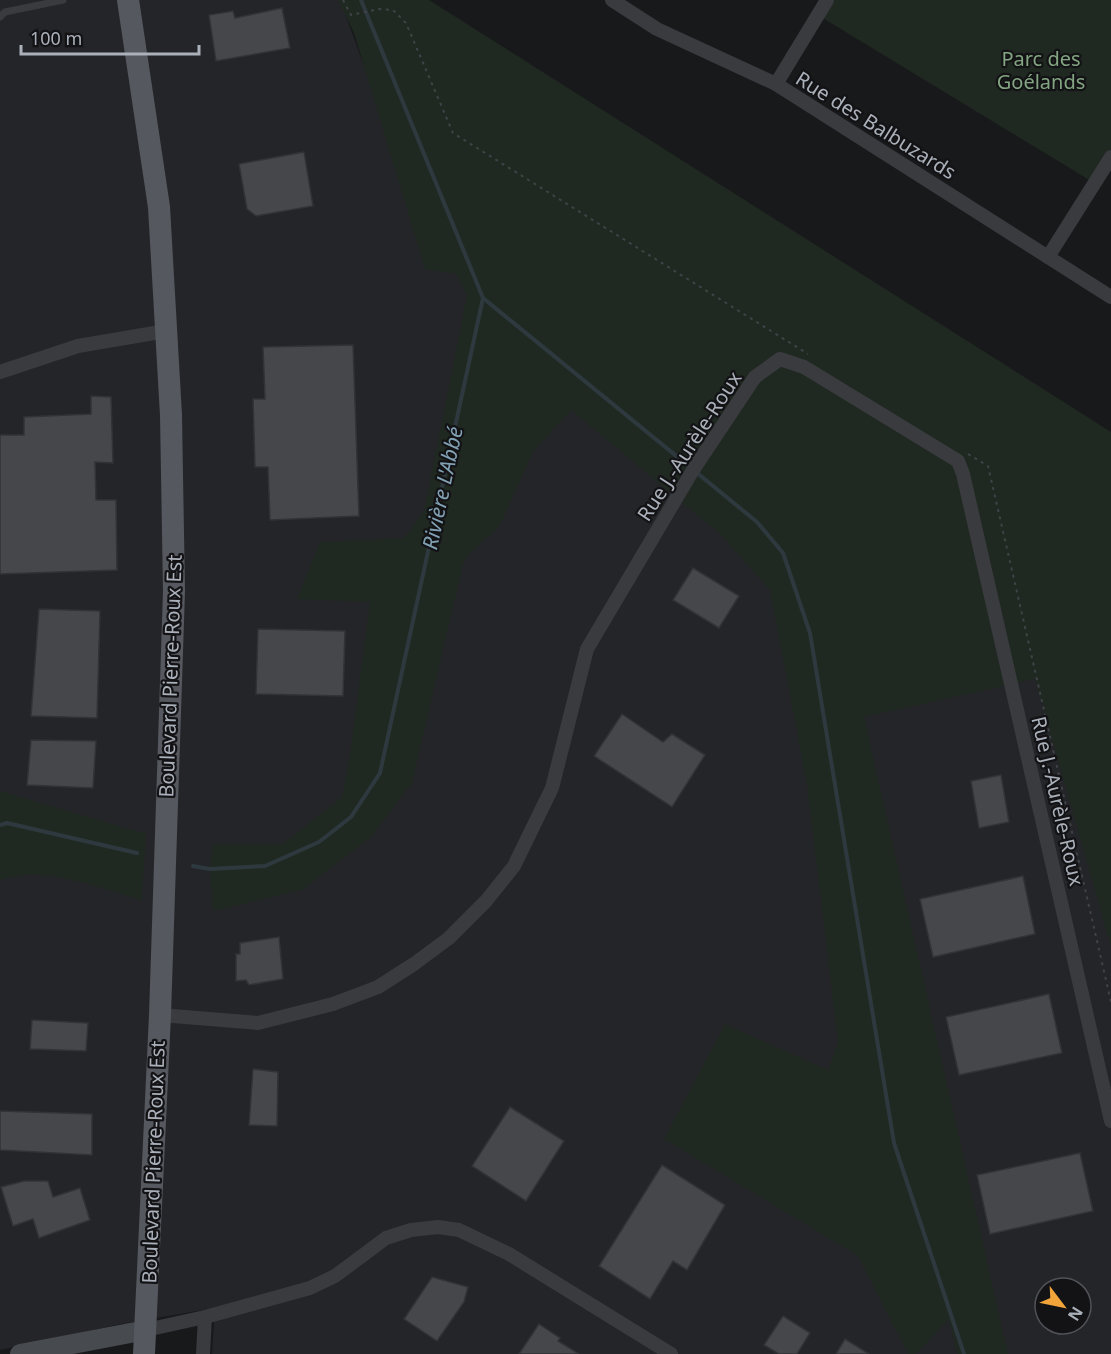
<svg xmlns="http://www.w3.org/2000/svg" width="1111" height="1354" font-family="'Noto Sans',sans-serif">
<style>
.built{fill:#242528;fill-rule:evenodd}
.green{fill:#202921}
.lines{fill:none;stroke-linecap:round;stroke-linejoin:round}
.stream{stroke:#2e393f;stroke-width:4}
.building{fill:#45474a;stroke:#323336;stroke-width:1.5}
.path{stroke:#3f4246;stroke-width:2;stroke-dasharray:3 4.5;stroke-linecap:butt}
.lane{stroke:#393b3f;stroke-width:7}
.street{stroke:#393b3f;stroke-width:14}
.secondary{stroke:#474a4f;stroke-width:20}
.primary{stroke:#55585e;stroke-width:22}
.labels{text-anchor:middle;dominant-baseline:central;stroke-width:4.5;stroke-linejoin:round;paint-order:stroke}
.park-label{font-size:20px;fill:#83a582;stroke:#131316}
.street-label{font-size:20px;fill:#abb1ba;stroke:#131316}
.water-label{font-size:21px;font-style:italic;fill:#82a1b4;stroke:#131316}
</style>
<rect width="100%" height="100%" fill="#18191b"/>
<path class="built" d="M0 0H340L363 63 1111 531V1354H212L215 1308 121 1324 0 1350ZM1045 1288H1081V1324H1045Z"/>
<g class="green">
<polygon points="338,0 429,0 1111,432 1111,947 1035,679 864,717 1008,1354 957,1354 949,1319 916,1354 908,1354 858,1256 664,1139 725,1024 828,1070 838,1042 807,785 770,590 721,535 571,410 533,452 499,527 470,553 463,564 412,783 371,837 302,890 213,911 210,869 213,844 283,844 342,797 349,762 370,602 297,599 320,542 404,538 424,511 467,295 456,274 425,269 354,33"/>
<polygon points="832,0 1111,0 1111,149 1091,181 821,17"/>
<path d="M0 791 146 834 142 900C97 888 46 865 0 880Z"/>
</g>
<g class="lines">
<g class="stream">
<polyline points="483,298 757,522 783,553 810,633 894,1143 964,1354"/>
<polyline points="0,825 7,823 137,853"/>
<polyline points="193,866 210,869 265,866 319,842 351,817 380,773 483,298 361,0"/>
</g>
</g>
<g class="building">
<polygon points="282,8 290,48 216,61 209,15 233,11 235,18"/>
<polygon points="304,152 313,206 256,216 247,209 239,164"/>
<polygon points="353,345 359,516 270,520 268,467 255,467 253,399 265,399 263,347"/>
<polygon points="91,396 111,397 113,463 95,462 96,500 116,500 117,570 0,574 0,435 24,435 24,417 91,414"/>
<polygon points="693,568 739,596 719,628 673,600"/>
<polygon points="39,609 100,611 97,718 31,716"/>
<polygon points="258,629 345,631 343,696 256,694"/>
<polygon points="622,714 663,742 672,734 705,755 672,807 594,756"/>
<polygon points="31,740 96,741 93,788 27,785"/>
<polygon points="1001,775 1009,822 979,828 971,781"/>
<polygon points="1023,876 1035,934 933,957 920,899"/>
<polygon points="279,937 283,979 249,985 246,980 236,981 236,954 240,954 240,943"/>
<polygon points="1049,994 1062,1053 959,1075 946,1017"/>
<polygon points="32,1020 88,1023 86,1051 30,1049"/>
<polygon points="253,1069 278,1072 277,1126 249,1125"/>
<polygon points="510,1107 564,1141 526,1201 472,1166"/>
<polygon points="0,1111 92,1114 92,1155 0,1150"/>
<polygon points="1080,1153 1093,1211 990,1234 977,1175"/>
<polygon points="662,1165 725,1205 687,1270 673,1261 650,1299 599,1266"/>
<polygon points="24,1181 48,1181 53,1197 80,1188 90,1220 39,1238 33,1219 13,1226 1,1187"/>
<polygon points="432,1277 468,1287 464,1302 437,1341 404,1319"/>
<polygon points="783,1316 810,1333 797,1354 779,1354 764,1345"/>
<polygon points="539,1324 560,1338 558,1341 579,1354 519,1354"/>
<polygon points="845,1339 869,1354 836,1354"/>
</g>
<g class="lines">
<g class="path">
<polyline points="343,0 351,15 379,9 393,10 406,23 453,133 808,354"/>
<polyline points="968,454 988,466 1111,1002"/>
</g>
<polyline class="lane" points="0,17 5,12 63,0"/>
<g class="street">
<polyline points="612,0 657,29 776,84 1111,297"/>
<polyline points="776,84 827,0"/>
<polyline points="1048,257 1111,157"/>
<polyline points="0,372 78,346 166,331"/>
<polyline points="160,1015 258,1023 333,1004 378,987 414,964 449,938 486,901 514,866 552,788 587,649 693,470 755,377 780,359 804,367 958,461 963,474 1111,1121"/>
<polyline points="146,1330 205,1317 310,1288 335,1276 386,1238 411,1230 438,1227 459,1230 509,1254 671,1354"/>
<polyline points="203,1354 205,1317"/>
</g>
<polyline class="secondary" points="20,1354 146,1330"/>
<polyline class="primary" points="128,0 159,207 171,415 174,591 160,1015 144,1354"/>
</g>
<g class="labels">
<g class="park-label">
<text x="1041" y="58">Parc des<tspan x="1041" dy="23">Goélands</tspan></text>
</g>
<g class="street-label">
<text transform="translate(876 125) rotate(32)">Rue des Balbuzards</text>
<text transform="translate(689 446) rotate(-57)">Rue J.-Aurèle-Roux</text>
<text transform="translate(170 676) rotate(-88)">Boulevard Pierre-Roux Est</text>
<text transform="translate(1058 801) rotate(77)">Rue J.-Aurèle-Roux</text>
<text transform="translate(153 1162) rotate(-88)">Boulevard Pierre-Roux Est</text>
</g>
<g class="water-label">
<text transform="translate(442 488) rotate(-78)">Rivière L'Abbé</text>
</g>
</g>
<g transform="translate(1063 1306) rotate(122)"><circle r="28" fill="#131316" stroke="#505258" stroke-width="1.5"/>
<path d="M0-4.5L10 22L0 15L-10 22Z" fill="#f1a43a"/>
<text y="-9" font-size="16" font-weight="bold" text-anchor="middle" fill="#abb1ba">N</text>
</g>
<path d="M21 45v9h178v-9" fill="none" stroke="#abb1ba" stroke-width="3"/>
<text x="30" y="45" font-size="18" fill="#abb1ba" stroke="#131316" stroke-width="4.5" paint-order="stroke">100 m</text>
</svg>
